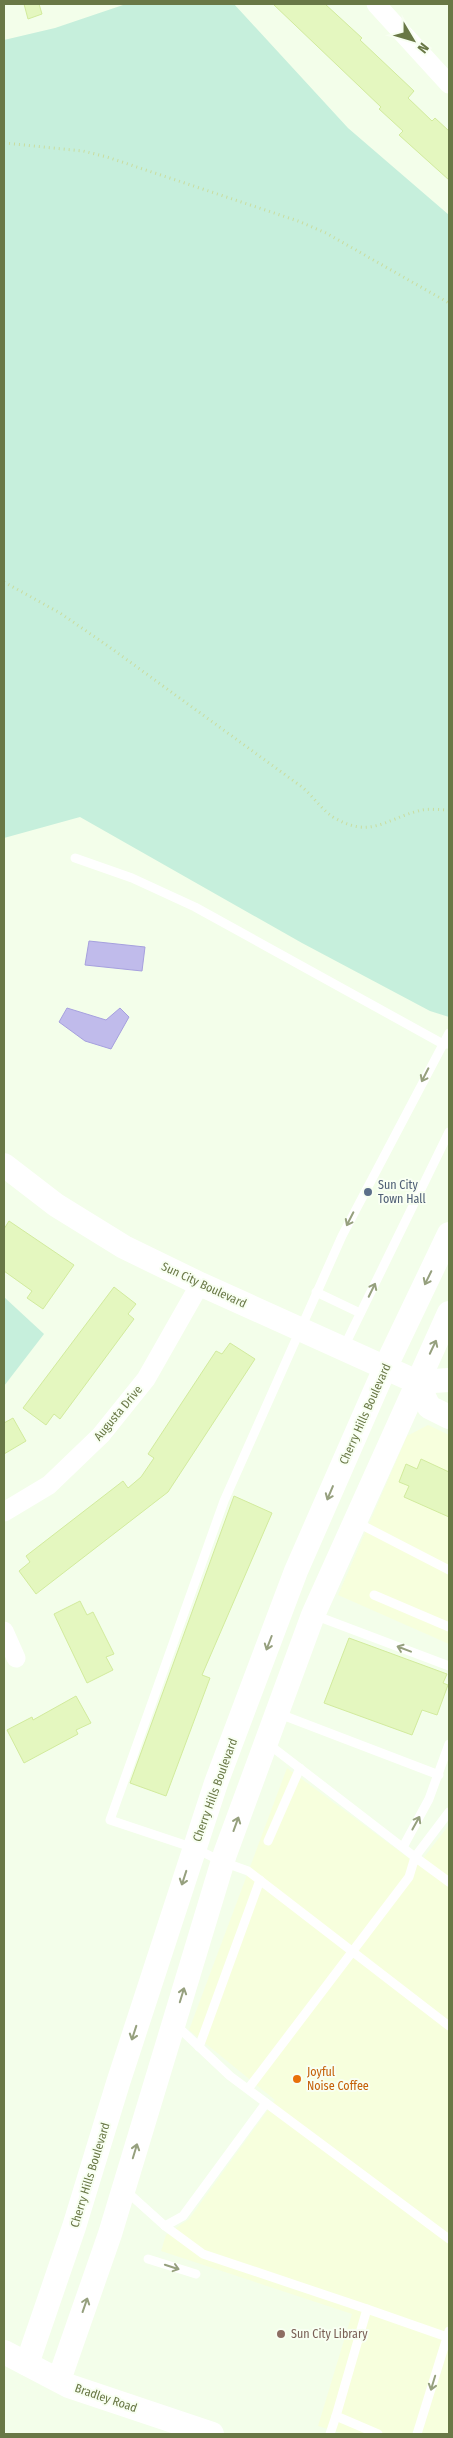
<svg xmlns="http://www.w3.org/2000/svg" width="453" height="2438" font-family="'Fira Sans Condensed',sans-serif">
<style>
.commercial{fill:#f7ffdd}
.green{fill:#c6efdc}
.water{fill:#c0bbeb;stroke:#a6a0de}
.building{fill:#e4f7bf;stroke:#d2eb9d}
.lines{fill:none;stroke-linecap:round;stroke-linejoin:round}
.path{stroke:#c9dda0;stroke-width:3;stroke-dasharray:1 4;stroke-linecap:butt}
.service{stroke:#fff;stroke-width:9}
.minor{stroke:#fff;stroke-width:19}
.tertiary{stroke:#fff;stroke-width:24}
.oneway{stroke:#96a07e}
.service-dot{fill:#5c6f8a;stroke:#f8fff2;stroke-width:2}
.food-dot{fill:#e8710a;stroke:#f8fff2;stroke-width:2}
.education-dot{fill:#8d6e63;stroke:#f8fff2;stroke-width:2}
.labels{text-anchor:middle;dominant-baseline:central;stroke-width:4;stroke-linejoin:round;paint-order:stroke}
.service-label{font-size:12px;fill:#4e5e75;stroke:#f8fff2;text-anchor:start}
.street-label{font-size:12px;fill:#697846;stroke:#f8fff2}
.food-label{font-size:12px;fill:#c56008;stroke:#f8fff2;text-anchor:start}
.education-label{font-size:12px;fill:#785e54;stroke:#f8fff2;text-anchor:start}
</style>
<rect width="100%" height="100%" fill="#f3feea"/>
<g class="commercial">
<polygon points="428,1425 449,1435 449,1644 338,1595 407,1436"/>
<polygon points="287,1768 418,1865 449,1825 449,2434 344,2434 318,2426 352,2314 161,2251 166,2235 189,2219 275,2100 189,2030"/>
</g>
<g class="green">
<polygon points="126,4 234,4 348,128 449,215 449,1017 430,1011 302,943 80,817 4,838 4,40 55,28"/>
<polygon points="4,1297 44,1334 4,1386"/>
</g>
<g class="water">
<polygon points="89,941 145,947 142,971 85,965"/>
<polygon points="67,1008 106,1020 120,1008 129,1017 111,1049 85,1041 59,1022"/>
</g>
<g class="building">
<polygon points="24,4 39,4 42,14 28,19"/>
<polygon points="273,4 325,4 362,38 360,40 414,91 408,98 432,121 435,118 449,131 449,180 399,135 403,131 379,109 381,107"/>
<polygon points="9,1221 74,1265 43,1309 27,1298 32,1291 4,1271 4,1229"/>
<polygon points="114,1287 136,1304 128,1314 134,1319 60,1419 54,1414 46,1425 23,1408"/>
<polygon points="230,1343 255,1359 168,1492 36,1594 19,1571 30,1562 26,1556 123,1481 128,1488 141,1477 154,1458 148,1454 216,1351 222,1354"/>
<polygon points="13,1418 26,1441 4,1454 4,1423"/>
<polygon points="421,1459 449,1472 449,1517 404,1497 409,1486 399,1482 406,1464 417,1469"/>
<polygon points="234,1496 272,1513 202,1675 210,1678 166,1796 130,1783"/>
<polygon points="80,1601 87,1615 93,1612 114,1654 106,1657 113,1670 87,1683 54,1614"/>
<polygon points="349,1638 447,1674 443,1683 448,1685 437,1715 422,1710 412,1735 324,1703"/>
<polygon points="76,1696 91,1723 76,1730 78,1734 24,1763 7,1730 32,1717 33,1720"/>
</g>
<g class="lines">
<g class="path">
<polyline points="4,143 83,151 107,157 298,221 326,233 449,303"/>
<path d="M4 582 60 613 108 646 302 787C313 796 321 809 333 817 370 839 384 820 418 811 427 808 439 810 449 810"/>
</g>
<g class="service">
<polyline points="75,858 132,878 195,907 443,1044 449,1044"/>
<polyline points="449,1033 342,1236 224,1501 110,1820 194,1848 223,1862 248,1871 449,2026"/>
<polyline points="316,1292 360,1313"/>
<polyline points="343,1349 449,1132"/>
<polyline points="356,1522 449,1570"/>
<polyline points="374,1595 449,1627"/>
<polyline points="314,1615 449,1666"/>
<polyline points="277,1713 439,1775"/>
<polyline points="267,1743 415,1857 449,1812"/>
<polyline points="268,1841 300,1768"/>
<polyline points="403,1847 429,1799 449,1744"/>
<polyline points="176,2025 230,2076 449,2239"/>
<polyline points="199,2047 260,1880"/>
<polyline points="248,2089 409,1877 415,1857 449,1882"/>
<polyline points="125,2190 165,2226 203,2254 367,2309 336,2416 378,2434"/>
<polyline points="165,2226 183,2216 266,2103"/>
<polyline points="148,2259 196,2274"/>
<polyline points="367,2309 447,2337"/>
<polyline points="330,2434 336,2416"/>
<polyline points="417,2434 449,2331"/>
</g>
<g class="minor">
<polyline points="376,4 449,84"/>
<polyline points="4,1512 49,1485 101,1435 146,1379 200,1284"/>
<polyline points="4,1631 16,1658"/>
</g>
<g class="tertiary">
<polyline points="4,1165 56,1205 124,1247 200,1284 417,1382 449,1380"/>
<polyline points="417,1382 429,1407 449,1417"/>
<polyline points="4,2352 69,2386 212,2434"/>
<polyline points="27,2364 74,2227 118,2083 216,1783 296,1571 385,1368 449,1234"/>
<polyline points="59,2380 110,2234 225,1854 313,1615 449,1313"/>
</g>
</g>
<defs><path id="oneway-shaft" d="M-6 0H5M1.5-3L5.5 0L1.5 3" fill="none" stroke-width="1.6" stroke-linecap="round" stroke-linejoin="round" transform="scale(1.25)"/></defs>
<g class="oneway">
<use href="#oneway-shaft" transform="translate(425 1075) rotate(117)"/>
<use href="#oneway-shaft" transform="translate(350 1219) rotate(117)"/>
<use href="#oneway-shaft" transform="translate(428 1278) rotate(116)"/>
<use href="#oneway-shaft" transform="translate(372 1290) rotate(-64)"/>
<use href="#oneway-shaft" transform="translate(433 1347) rotate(-65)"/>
<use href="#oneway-shaft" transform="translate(330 1493) rotate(113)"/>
<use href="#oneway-shaft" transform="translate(269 1643) rotate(111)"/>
<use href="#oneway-shaft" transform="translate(404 1649) rotate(-159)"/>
<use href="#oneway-shaft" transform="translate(416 1823) rotate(-61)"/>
<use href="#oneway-shaft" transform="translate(236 1824) rotate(-70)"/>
<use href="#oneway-shaft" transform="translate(184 1878) rotate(108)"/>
<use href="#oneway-shaft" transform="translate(182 1995) rotate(-73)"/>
<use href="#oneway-shaft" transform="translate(134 2033) rotate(108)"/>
<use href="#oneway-shaft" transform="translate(135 2151) rotate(-73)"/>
<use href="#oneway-shaft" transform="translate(172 2267) rotate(18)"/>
<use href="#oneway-shaft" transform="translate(85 2305) rotate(-71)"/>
<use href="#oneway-shaft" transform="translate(433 2383) rotate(107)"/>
</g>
<circle class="service-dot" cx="368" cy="1192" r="5"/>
<circle class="food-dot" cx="297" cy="2079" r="5"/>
<circle class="education-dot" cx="281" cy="2334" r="5"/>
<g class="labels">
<g class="service-label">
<text x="378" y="1185">Sun City<tspan x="378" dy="14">Town Hall</tspan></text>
</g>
<g class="street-label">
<text transform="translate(204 1285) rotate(25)">Sun City Boulevard</text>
<text transform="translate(118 1413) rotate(-50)">Augusta Drive</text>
<text transform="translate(365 1414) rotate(-66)">Cherry Hills Boulevard</text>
<text transform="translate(215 1790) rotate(-70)">Cherry Hills Boulevard</text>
<text transform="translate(90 2175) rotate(-73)">Cherry Hills Boulevard</text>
<text transform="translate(106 2398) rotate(19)">Bradley Road</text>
</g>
<g class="food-label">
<text x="307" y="2072">Joyful<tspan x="307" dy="14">Noise Coffee</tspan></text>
</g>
<g class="education-label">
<text x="291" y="2334">Sun City Library</text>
</g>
</g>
<rect width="453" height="2438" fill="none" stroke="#697846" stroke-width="10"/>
<g transform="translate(413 40) rotate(128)" stroke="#f8fff2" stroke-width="4" paint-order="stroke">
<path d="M0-4L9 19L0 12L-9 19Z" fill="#697846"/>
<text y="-8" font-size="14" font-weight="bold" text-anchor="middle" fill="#697846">N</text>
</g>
</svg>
